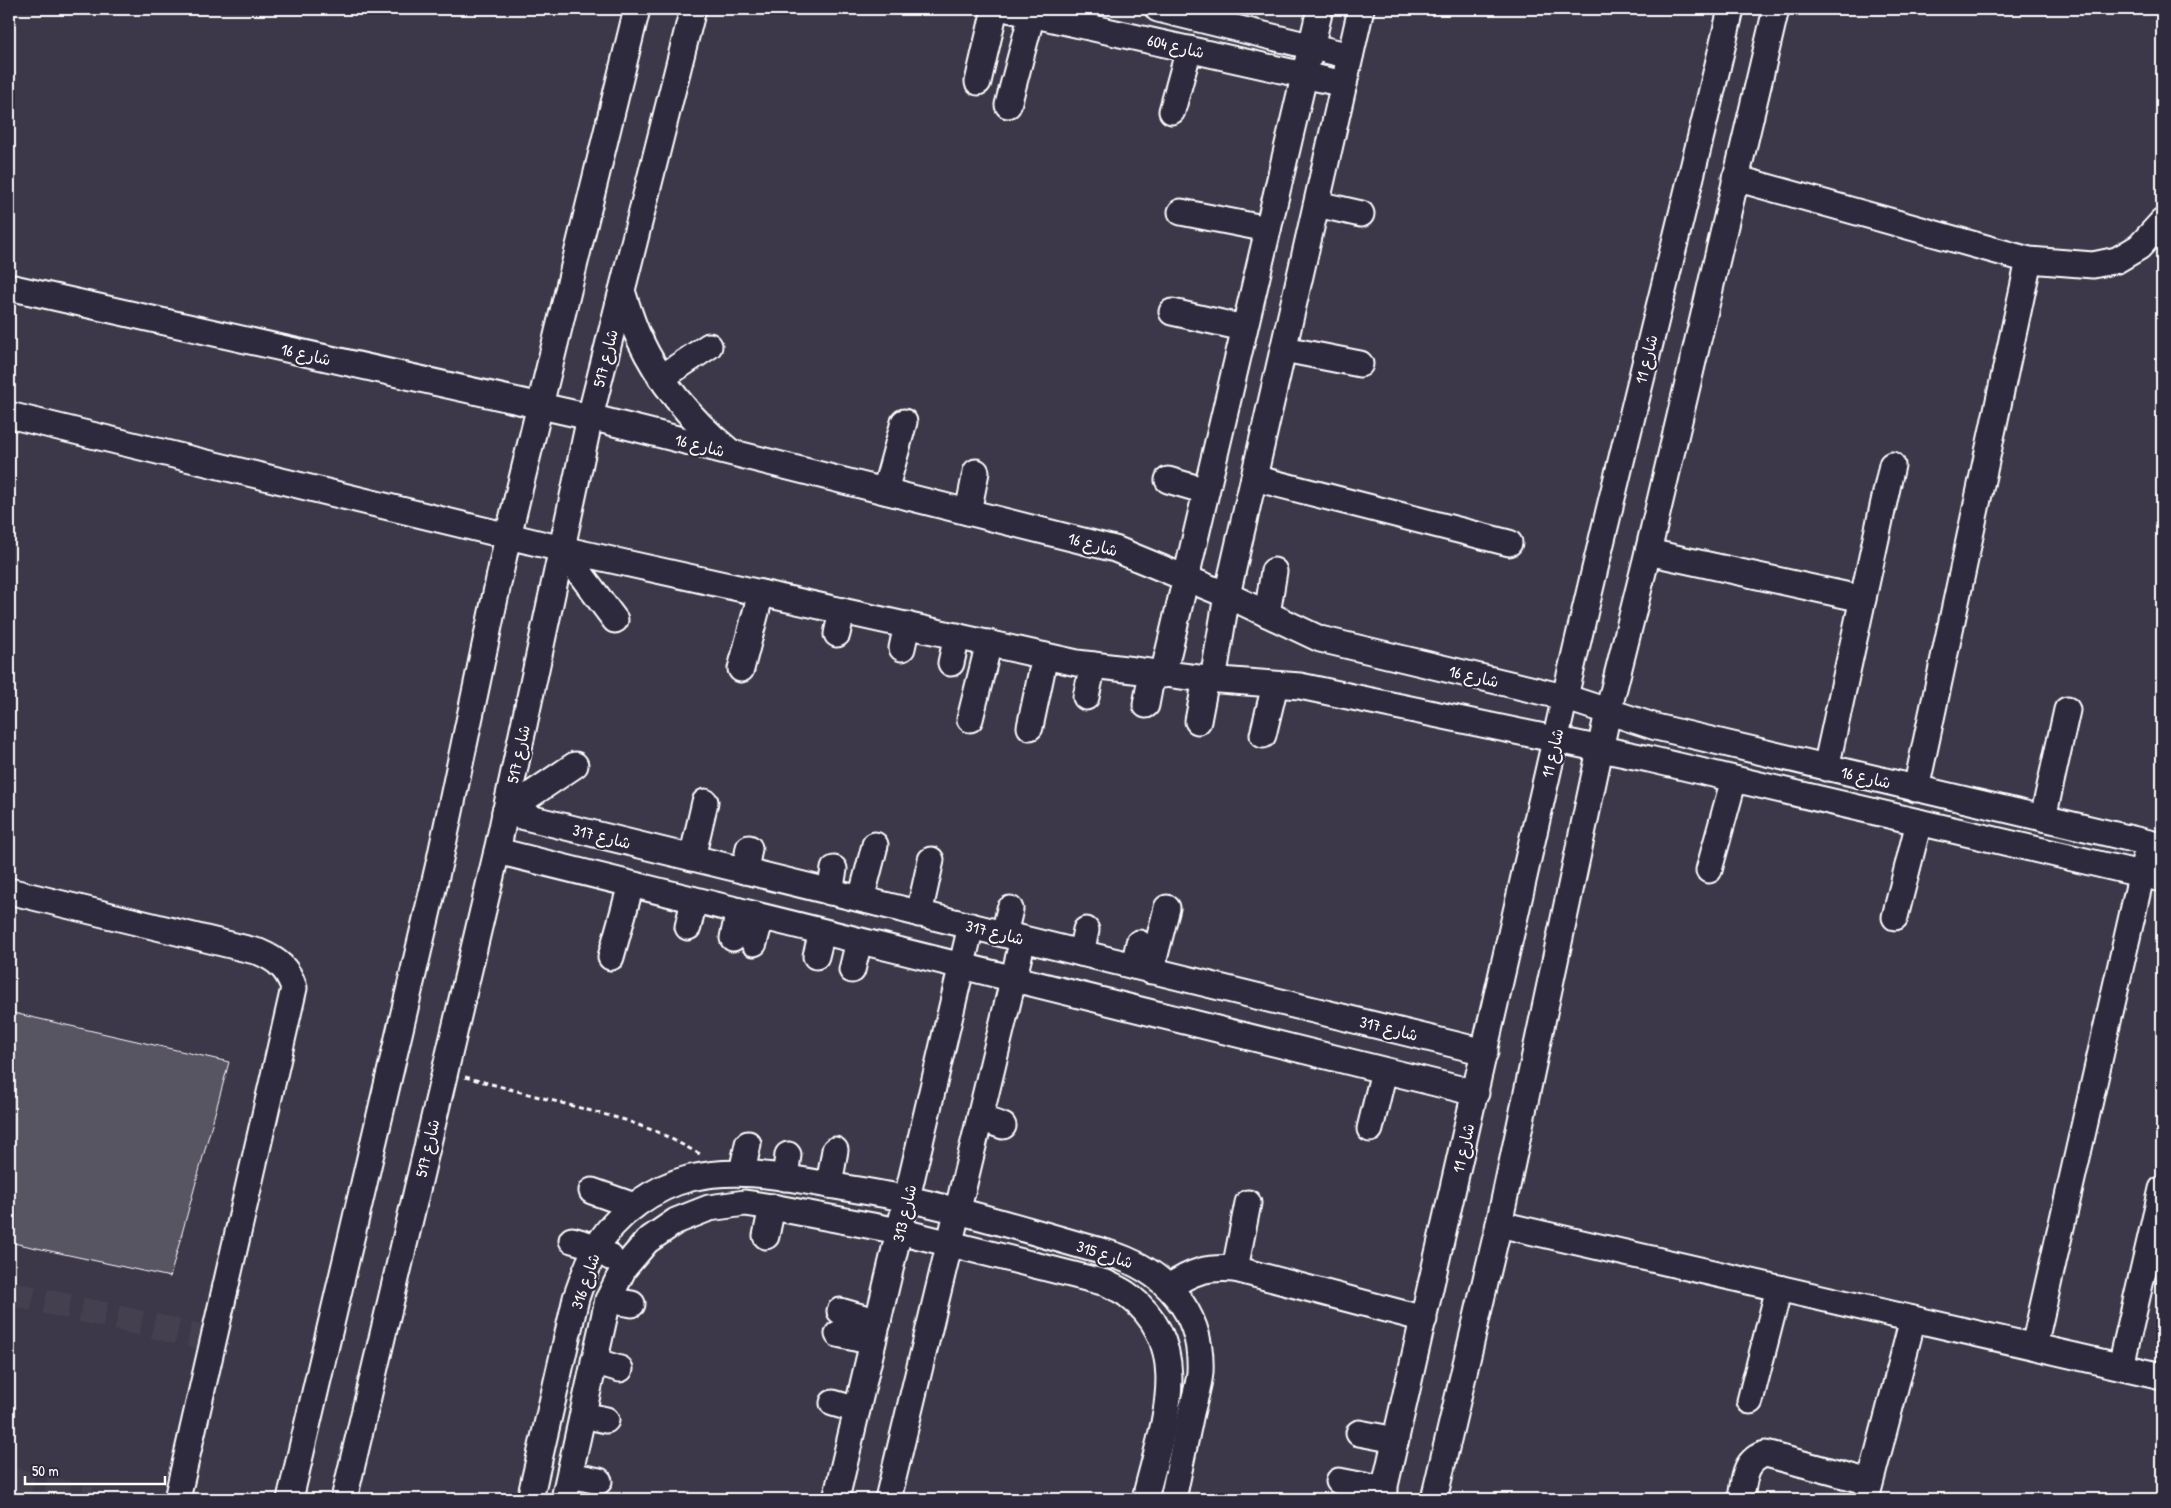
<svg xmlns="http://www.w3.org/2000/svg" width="2171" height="1508" font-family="'Patrick Hand','Playpen Sans Arabic',sans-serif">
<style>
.built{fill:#3c3749}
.building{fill:#595564;stroke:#fff}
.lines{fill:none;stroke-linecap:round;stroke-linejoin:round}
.minor-tunnel{stroke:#443f50;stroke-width:25;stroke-dasharray:25 12;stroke-linecap:butt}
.minor-casing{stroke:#fff;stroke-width:29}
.path{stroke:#fff;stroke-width:3;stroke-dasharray:5 4;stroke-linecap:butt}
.minor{stroke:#2f2a3d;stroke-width:25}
.labels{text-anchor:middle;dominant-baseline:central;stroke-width:4.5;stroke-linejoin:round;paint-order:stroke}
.street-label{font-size:16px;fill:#fff;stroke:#2f2a3d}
</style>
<rect width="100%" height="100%" fill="#2f2a3d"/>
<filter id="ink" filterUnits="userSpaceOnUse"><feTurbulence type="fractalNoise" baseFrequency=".02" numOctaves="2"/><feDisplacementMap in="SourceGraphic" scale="10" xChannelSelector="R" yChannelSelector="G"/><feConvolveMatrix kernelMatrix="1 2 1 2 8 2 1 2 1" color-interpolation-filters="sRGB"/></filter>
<g filter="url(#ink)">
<rect class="built" x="9" y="9" width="2153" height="1490"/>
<polygon class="building" points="9,1012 229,1062 170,1277 9,1242"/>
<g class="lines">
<g class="minor-tunnel">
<polyline points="9,1293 215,1340"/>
<polyline points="9,1479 91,1499"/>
</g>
<defs>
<g id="minor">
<polyline points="1008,9 1344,84"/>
<polyline points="1158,9 1350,56"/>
<polyline points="978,82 995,9"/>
<polyline points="1008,105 1032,14"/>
<polyline points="1172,111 1189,49"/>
<polyline points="1735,178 2029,260 2093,265 2117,260 2139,247 2162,222"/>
<polyline points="1317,204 1361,214"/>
<polyline points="1181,212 1268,229"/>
<polyline points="9,287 590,417 1115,549 1227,595 1320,639 1564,697 1656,727 2162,846"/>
<path d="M622 291C627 306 632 323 639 338 660 383 690 419 728 450"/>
<polyline points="1172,312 1244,328"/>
<polyline points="1284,349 1360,364"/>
<polyline points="661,378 709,346"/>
<polyline points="9,415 562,549 1077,663 1206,679 1300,686 1649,759 2162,879"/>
<polyline points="1254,478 1509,543"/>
<polyline points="1168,480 1206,491"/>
<polyline points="885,491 904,422"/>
<polyline points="968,512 976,472"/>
<polyline points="562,549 615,620"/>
<polyline points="1648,552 1863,599"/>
<polyline points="1267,614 1274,571"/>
<polyline points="837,634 842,611"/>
<polyline points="902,648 907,625"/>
<polyline points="951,663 957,636"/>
<polyline points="741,669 761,593"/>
<polyline points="1163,675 1320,9"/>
<polyline points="1213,680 1227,595 1361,9"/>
<polyline points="1086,697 1093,665"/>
<polyline points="1146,705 1152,673"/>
<polyline points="970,719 989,643"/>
<polyline points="1198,721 1206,679"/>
<polyline points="1030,727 1045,656"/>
<polyline points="1263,735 1275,685"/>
<polyline points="1826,768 1892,465"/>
<polyline points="1916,789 2029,260"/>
<polyline points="505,812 1485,1052"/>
<polyline points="505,812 575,765"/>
<polyline points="2043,818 2067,710"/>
<polyline points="497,851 1476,1093"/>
<polyline points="692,858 705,802"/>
<polyline points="1709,870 1734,779"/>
<polyline points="745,871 749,848"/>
<path d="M9 891 259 952C278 960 288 969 294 988L177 1499"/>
<polyline points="830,892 834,869"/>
<polyline points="861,899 875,845"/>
<polyline points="919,914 931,860"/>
<polyline points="1895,917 1919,822"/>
<polyline points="688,927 694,900"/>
<polyline points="1004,934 1010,909"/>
<polyline points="733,938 739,911"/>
<polyline points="754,943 761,917"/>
<polyline points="1081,953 1086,930"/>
<polyline points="816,956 822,932"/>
<polyline points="611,957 631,885"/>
<polyline points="1134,966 1139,943"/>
<polyline points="852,970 859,941"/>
<polyline points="1151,971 1167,908"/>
<polyline points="980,1118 1003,1126"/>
<polyline points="1370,1129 1384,1071"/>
<polyline points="742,1172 748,1144"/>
<polyline points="785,1178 788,1155"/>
<polyline points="829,1185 835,1150"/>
<polyline points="592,1191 634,1206"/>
<polyline points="1499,1224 2162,1376"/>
<polyline points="766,1236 772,1207"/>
<polyline points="572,1240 597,1247 610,1257"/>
<polyline points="1235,1269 1248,1203"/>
<path d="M1169 1287C1193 1271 1206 1267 1235 1269L1424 1319"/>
<polyline points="608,1300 632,1304"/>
<polyline points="840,1311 878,1322"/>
<polyline points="838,1334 873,1342"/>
<polyline points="2034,1346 2145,859"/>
<polyline points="594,1361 620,1369"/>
<polyline points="2121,1366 2162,1189"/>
<polyline points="1750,1401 1779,1288"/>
<polyline points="833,1403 857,1410"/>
<polyline points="583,1415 606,1420"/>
<polyline points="1359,1433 1396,1440"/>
<polyline points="570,1475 599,1481"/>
<polyline points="1339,1481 1385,1490"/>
<polyline points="290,1499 440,859 508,536 637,9"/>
<polyline points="344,1499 497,851 590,417 693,9"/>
<path d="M530 1499 576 1298C582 1281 587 1265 596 1249 614 1215 654 1187 691 1178 738 1167 782 1177 829 1185 855 1190 881 1193 907 1199 975 1213 1042 1235 1108 1253 1164 1270 1203 1311 1200 1372 1199 1386 1194 1400 1191 1413 1185 1442 1179 1471 1173 1499"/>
<path d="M564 1499 608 1300 624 1268 647 1241 676 1221 709 1208 745 1203 772 1207 899 1231 1106 1283C1113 1287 1122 1290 1129 1296 1197 1348 1161 1430 1145 1499"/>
<polyline points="836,1499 971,926"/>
<polyline points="888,1499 1023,939"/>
<path d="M1382 1499C1444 1232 1503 964 1565 697 1617 467 1678 239 1731 9"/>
<polyline points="1434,1499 1499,1224 1608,712 1648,552 1776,9"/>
<path d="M1741 1499C1744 1480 1744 1459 1766 1454L1870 1482"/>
<polyline points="1866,1499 1913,1319"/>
</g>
</defs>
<use href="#minor" class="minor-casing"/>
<polyline class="path" points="465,1077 625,1120 660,1133 700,1154"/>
<use href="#minor" class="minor"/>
</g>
</g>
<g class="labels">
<g class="street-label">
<text transform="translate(1176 46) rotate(13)">شارع 604</text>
<text transform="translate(306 354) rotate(13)">شارع 16</text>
<text transform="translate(605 358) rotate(-76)">شارع 517</text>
<text transform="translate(1646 359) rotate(-76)">شارع 11</text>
<text transform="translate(700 445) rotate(14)">شارع 16</text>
<text transform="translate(1093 544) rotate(15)">شارع 16</text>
<text transform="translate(1474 676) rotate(13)">شارع 16</text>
<text transform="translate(1552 753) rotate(-77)">شارع 11</text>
<text transform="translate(518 754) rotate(-78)">شارع 517</text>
<text transform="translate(1866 777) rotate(13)">شارع 16</text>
<text transform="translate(602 836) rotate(14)">شارع 317</text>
<text transform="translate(995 932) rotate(14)">شارع 317</text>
<text transform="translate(1389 1028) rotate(14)">شارع 317</text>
<text transform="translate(427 1148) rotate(-77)">شارع 517</text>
<text transform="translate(1463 1148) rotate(-77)">شارع 11</text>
<text transform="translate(904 1213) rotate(-77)">شارع 313</text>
<text transform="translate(1105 1254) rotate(18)">شارع 315</text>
<text transform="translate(585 1281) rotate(-71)">شارع 316</text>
</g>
</g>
<rect width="2171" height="1508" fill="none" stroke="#2f2a3d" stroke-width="30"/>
<rect x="15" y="15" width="2141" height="1478" fill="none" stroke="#fff" stroke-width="2" filter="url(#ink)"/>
<path d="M25 1476v8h140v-8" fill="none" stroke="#ffffff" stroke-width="2.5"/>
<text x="32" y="1476" font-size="15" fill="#ffffff" stroke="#2f2a3d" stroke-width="4" paint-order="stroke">50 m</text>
</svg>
